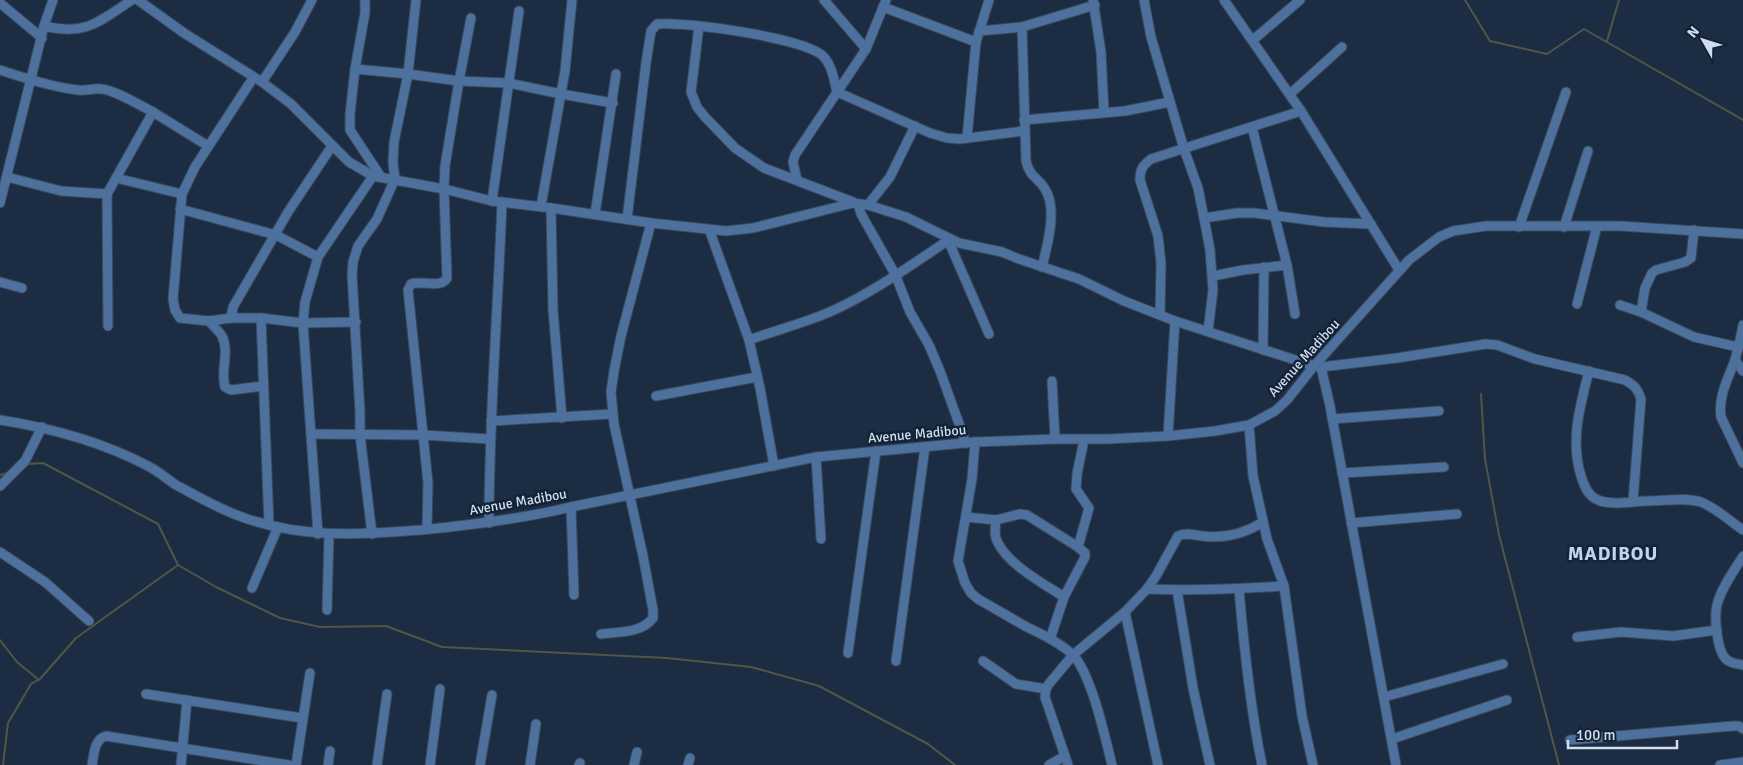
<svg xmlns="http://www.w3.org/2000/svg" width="1743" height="765" font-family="Signika,sans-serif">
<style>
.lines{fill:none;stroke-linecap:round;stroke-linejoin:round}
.stream{stroke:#515647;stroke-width:2}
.minor-casing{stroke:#39495e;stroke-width:11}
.minor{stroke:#4d709d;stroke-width:9}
.labels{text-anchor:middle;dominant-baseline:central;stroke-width:5;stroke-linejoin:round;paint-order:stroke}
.street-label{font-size:14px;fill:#d3deed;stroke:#122338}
.district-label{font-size:19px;font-weight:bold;letter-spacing:1px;fill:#bed4f0;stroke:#122338}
</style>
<rect width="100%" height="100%" fill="#1c2d43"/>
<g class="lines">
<g class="stream">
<polyline points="1465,0 1490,41 1547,54 1584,29 1743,120"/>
<polyline points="1607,41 1619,0"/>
<polyline points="1481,394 1485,459 1499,535 1559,765"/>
<polyline points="28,464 43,463 158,524 178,565 216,587 280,618 320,627 386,626 442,647 667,658 751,667 819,686 928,744 955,765"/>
<polyline points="0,475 7,473"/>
<polyline points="0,640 17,662 39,680 76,638 178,565"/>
<polyline points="3,765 8,723 31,684 38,680"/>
</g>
<defs>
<g id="minor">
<path d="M53 0 44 26C86 36 98 22 132 0"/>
<path d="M138 0 184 33 262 82 291 104 349 162 373 176 444 189 492 201 551 208 651 223 726 231 753 228 853 203 868 205 906 217 959 243 1002 252 1019 259 1079 279 1124 301 1175 321 1314 366 1321 367 1397 358 1486 344 1497 345 1535 359 1625 380C1634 385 1638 389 1641 399L1633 501"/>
<polyline points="365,0 365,13 355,69 350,114 350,130 381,177"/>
<polyline points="824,0 866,49"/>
<polyline points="1093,0 1101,52 1104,112"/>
<polyline points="1144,0 1151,37 1184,149 1198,188 1204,218 1210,250 1213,290 1208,331"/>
<polyline points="1224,0 1301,111 1399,270"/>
<polyline points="0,3 42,38"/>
<polyline points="883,7 976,42"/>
<polyline points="699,26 691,92 697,107 705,117 735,148 764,168 853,202"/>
<path d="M1022 27 1026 161C1030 178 1038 177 1045 189 1058 209 1047 246 1042 267"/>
<polyline points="979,31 1022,27 1095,5"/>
<polyline points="1253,40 1300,0"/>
<polyline points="355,69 408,74 459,81 508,83 561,94 613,103"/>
<path d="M0 70C25 78 52 87 78 90 87 91 94 88 101 89 113 89 141 106 153 112"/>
<polyline points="253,78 195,167 182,194 173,299 175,310 180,318 209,321 231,318 261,318 303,323 356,322"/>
<polyline points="262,82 295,32 312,0"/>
<polyline points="1290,94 1342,47"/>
<polyline points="1024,120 1125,111 1170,102"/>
<polyline points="1252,127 1287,265 1295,314"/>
<polyline points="967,138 976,42 989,0"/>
<polyline points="7,177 61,191 107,194 116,178 182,194"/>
<polyline points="116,178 153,112 208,146"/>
<polyline points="797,180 793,162 795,155 866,49 886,0"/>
<polyline points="107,194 108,326"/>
<polyline points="492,201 519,11"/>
<polyline points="0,203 44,26"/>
<polyline points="858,204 861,214 895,274 910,312 929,345 940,371 966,443"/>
<polyline points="868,205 890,177 915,126"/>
<polyline points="541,206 565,71 572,0"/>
<polyline points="551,208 553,310 562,418"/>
<polyline points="180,209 276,235 318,257"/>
<polyline points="595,214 616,74"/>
<polyline points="1204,218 1237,213 1254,213 1324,222 1371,224"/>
<path d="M627 219 646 63 651 31 657 24C685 21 804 38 823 56 832 65 834 80 837 92L930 133 947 138 960 139 1024 131"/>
<polyline points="1519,227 1566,92"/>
<polyline points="1564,227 1588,151"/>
<polyline points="709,229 749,340 760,388 774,466"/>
<polyline points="948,240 989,334"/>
<polyline points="1213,276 1243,270 1287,265"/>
<polyline points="0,282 22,288"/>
<polyline points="1577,304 1597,226"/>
<polyline points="1620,305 1641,312 1694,337 1738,347"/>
<polyline points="1641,312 1645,288 1652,273 1656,270 1685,262 1691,258 1694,230"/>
<path d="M1160 315 1161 263 1158 236 1140 180C1140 170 1142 166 1151 159L1301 111"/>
<polyline points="231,318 233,307 288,212 332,146"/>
<polyline points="261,318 269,525"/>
<path d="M209 321C213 326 219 331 222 336 230 352 220 371 225 387L231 390 263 386"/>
<path d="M1743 325C1741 337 1738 349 1735 360 1728 379 1718 396 1721 417L1743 463"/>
<path d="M749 340C776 330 805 323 832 311 872 293 913 264 950 239"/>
<polyline points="1263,350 1264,267"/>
<polyline points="1735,360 1743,371"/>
<polyline points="1321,367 1330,406 1396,765"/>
<path d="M1589 371C1580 406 1570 440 1581 476 1584 486 1588 496 1598 500 1612 506 1633 501 1648 501 1664 501 1686 497 1701 502 1716 508 1730 521 1743 530"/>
<polyline points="1052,381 1055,439"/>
<polyline points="656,396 757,377"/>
<polyline points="1332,419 1439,411"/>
<path d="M0 420C51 428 102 442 148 466 158 471 167 479 176 485 195 495 214 506 234 514 296 539 356 535 421 530 472 525 521 519 571 507L816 457 975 442 1055 439H1108L1168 436 1215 431 1249 425 1275 411 1287 400 1314 366 1409 260 1439 237 1453 231 1486 226H1620L1743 234"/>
<polyline points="491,421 612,414"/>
<polyline points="1249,425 1253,476 1267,539 1284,586 1302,716 1313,765"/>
<polyline points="311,434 423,435 490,439"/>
<polyline points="1168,436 1175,321"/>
<path d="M975 442 972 479 958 561 965 583 971 593 978 599C994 608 1009 617 1025 626 1041 634 1061 643 1074 656 1092 677 1105 737 1112 765"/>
<polyline points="816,457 821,539"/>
<polyline points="1342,473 1444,467"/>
<polyline points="0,486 25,461 42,427"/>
<polyline points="571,507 574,595"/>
<polyline points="966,517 996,520 1020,514 1027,515 1078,547 1085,553 1085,557 1064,597 1050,639"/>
<path d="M996 520C995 528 994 536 998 543 1009 565 1044 584 1064 597"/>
<path d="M489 523C489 416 498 309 502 202"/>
<polyline points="1351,523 1457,514"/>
<path d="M427 529 428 483 408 290 411 284C422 280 441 289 447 278L444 189 445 166 459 81 471 18"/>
<polyline points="318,534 303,323 305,302 318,257 373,176"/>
<polyline points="372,534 360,435 360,412 352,275 353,262 358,246 377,219 395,179 393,163 394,142 408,74 416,0"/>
<polyline points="1078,547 1089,508 1076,489 1077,474 1084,440"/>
<polyline points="0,552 45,582 89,621"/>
<path d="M1743 556C1734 571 1721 588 1717 605 1714 617 1717 649 1725 658 1729 663 1737 664 1743 665"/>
<polyline points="252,588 278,527"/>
<path d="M1147 589C1193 591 1238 589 1284 586"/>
<path d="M1239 589C1244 648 1250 707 1262 765"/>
<polyline points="1177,590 1193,688 1210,765"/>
<polyline points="327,610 329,534"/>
<polyline points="1125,612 1158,765"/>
<path d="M601 634C618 632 642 633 653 618V610L643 556 614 424 611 392 614 371 621 336 651 223"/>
<polyline points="1577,637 1621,632 1673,636 1717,630"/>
<polyline points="848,653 876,451"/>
<polyline points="896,661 925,447"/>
<polyline points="983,661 1016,684 1046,689"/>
<polyline points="146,694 302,718"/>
<polyline points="1384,697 1503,664"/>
<polyline points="1392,739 1507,700"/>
<polyline points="1570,740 1733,726 1739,726 1743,729"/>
<path d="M92 765C94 755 94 739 106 736L289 765"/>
<polyline points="181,765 187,700"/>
<polyline points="296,765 310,673"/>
<polyline points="328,765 330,751"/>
<polyline points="377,765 387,694"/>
<polyline points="430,765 440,689"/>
<polyline points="480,765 492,695"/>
<polyline points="530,765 536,724"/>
<polyline points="579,765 580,763"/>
<polyline points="634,765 637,752"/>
<polyline points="688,765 690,758"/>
<polyline points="1049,765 1065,756"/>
<path d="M1068 765 1045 697 1046 689 1048 685 1073 655 1125 612 1147 589 1156 576 1178 536C1186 532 1193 535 1202 536 1224 539 1244 534 1263 522"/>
<polyline points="1720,765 1743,762"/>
</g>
</defs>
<use href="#minor" class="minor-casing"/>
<use href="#minor" class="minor"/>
</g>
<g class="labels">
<g class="street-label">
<text transform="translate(1304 358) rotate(-48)">Avenue Madibou</text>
<text transform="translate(917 434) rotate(-5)">Avenue Madibou</text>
<text transform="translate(518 502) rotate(-10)">Avenue Madibou</text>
</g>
<g class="district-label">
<text x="1613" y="554">MADIBOU</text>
</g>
</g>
<g transform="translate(1703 40) rotate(309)" stroke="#122338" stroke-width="4" paint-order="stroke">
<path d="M0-4L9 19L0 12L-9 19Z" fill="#d3deed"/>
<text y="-8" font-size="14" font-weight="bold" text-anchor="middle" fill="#d3deed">N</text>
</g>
<path d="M1568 740v8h109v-8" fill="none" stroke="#d3deed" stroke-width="2.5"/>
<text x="1576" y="740" font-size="15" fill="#d3deed" stroke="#122338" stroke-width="4" paint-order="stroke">100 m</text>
</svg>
